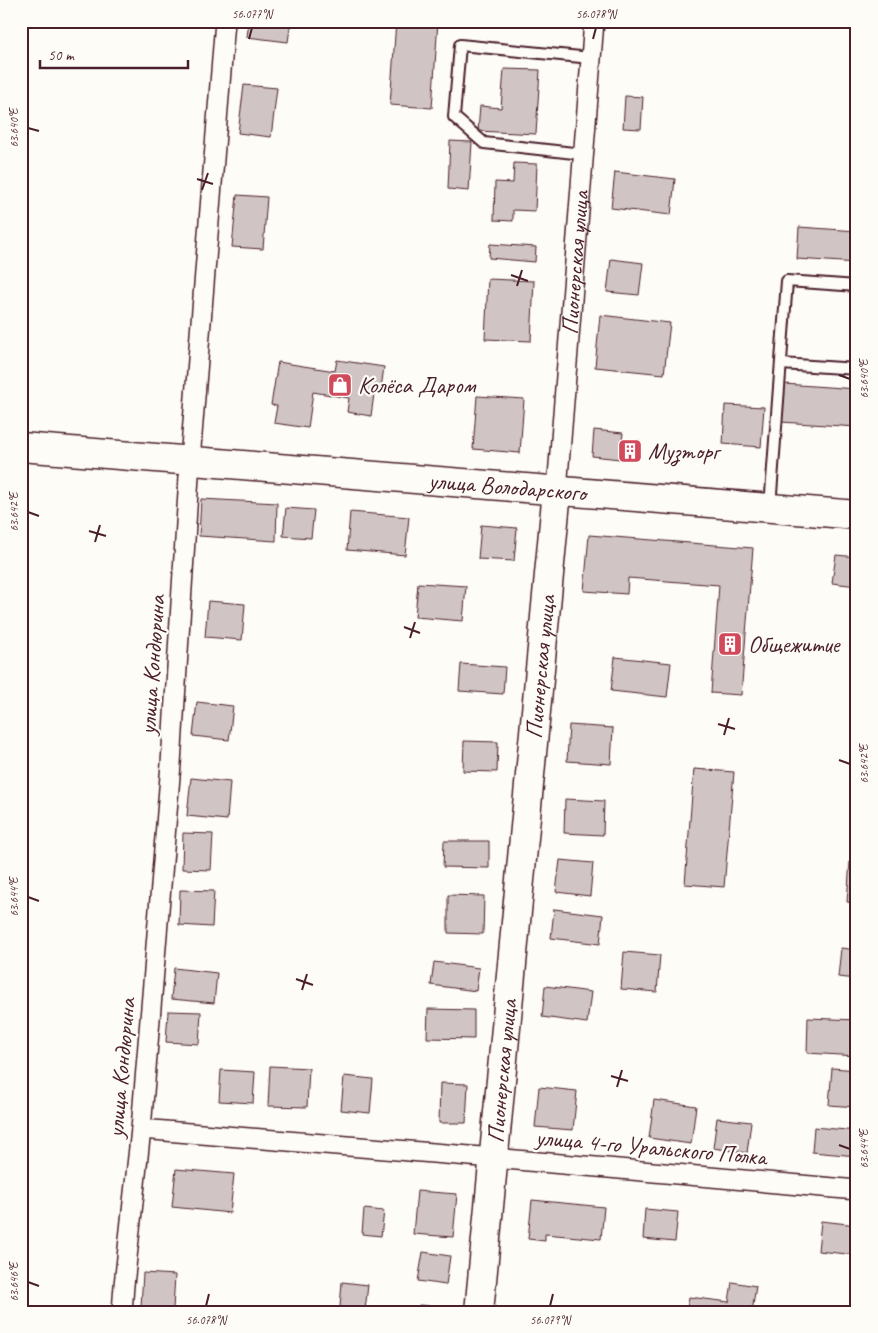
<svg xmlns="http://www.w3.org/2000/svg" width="878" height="1333" font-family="Caveat,sans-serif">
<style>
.building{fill:#d0c5c4;stroke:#4a1f2b}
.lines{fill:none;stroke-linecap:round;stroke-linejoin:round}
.lane-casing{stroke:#4a1f2b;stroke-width:14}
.street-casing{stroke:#4a1f2b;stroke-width:22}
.primary-casing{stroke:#4a1f2b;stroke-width:31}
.lane{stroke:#fdfcf7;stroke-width:10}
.street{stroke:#fdfcf7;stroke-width:19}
.primary{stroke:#fdfcf7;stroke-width:28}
.ticks{fill:none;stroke:#4a1f2b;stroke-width:2}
.labels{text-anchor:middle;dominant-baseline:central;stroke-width:4.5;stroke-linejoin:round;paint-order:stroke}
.street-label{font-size:24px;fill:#4a1f2b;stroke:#fdfcf7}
.poi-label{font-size:24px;fill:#4a1f2b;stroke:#fdfcf7;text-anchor:start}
.neatline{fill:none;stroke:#4a1f2b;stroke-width:2}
.ticks-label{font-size:12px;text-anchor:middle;fill:#4a1f2b}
</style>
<rect width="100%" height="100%" fill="#fdfcf7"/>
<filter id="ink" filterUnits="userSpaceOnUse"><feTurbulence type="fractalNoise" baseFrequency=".02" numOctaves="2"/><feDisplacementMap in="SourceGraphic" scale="10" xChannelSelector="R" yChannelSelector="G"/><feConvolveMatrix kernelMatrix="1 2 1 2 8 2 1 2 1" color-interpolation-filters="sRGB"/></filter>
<g filter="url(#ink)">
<g class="building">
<polygon points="249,21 291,21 288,42 247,37"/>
<polygon points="396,21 438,21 432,108 390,105"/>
<polygon points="504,69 540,70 536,134 478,131 480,106 501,108"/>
<polygon points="244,85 277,88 271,137 238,133"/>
<polygon points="625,96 643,97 641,129 623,128"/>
<polygon points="450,141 472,142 469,191 448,189"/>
<polygon points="514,163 537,164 535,211 513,210 513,221 494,220 495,182 513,183"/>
<polygon points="615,172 675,179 671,215 611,208"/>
<polygon points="237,195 267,197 263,249 232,247"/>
<polygon points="799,227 857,231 857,263 797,259"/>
<polygon points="490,244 536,247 535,262 489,258"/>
<polygon points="611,259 643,263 639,295 607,292"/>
<polygon points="488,279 534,281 531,341 485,339"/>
<polygon points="600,315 670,323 664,374 595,367"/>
<polygon points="337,360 384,367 381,388 375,387 371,416 347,412 349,398 313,392 308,428 274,423 277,406 271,405 278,362 335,371"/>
<polygon points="784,384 857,389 857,427 781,422"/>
<polygon points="477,396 524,399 520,453 473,449"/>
<polygon points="725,405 764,407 761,447 723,444"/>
<polygon points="594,430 623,433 620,459 592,456"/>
<polygon points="624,444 637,444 636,459 623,458"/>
<polygon points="201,499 277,503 276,541 199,536"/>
<polygon points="286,508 314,510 311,538 283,536"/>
<polygon points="350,512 409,517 405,555 347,550"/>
<polygon points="481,525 517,528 514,561 478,559"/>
<polygon points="589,535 753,548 741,695 711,693 719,585 628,578 627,594 584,591"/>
<polygon points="836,555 857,557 857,586 832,583"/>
<polygon points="418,583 466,586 463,621 415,617"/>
<polygon points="208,601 245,604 242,640 205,637"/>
<polygon points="615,657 671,663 667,697 611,691"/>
<polygon points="461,664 505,667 503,694 459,691"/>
<polygon points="197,702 233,706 229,740 193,736"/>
<polygon points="569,725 613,728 611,764 567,761"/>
<polygon points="464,741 498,742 497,772 463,771"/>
<polygon points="694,769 734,772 724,887 685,884"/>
<polygon points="191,778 230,782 227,820 187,816"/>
<polygon points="565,799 604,801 603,835 564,833"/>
<polygon points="183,833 213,834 211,870 182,869"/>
<polygon points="444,841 489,841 489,868 443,867"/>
<polygon points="560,860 593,863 590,896 556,892"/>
<polygon points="850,861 857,861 857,903 847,902"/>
<polygon points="180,890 214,891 212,927 179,925"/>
<polygon points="448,895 484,896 483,934 448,933"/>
<polygon points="554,909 603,915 600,944 551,938"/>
<polygon points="841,948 857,950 857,979 838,977"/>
<polygon points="624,952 660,955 657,992 621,989"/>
<polygon points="434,962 479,968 476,991 431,985"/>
<polygon points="174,968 217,973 214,1003 171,999"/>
<polygon points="545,986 591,992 587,1023 542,1017"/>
<polygon points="428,1009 474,1010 474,1039 427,1038"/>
<polygon points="168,1011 201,1012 199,1044 166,1042"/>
<polygon points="808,1018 857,1020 857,1056 807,1053"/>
<polygon points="270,1066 309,1068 307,1107 268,1106"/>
<polygon points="832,1068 857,1070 857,1107 829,1105"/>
<polygon points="221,1070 255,1072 253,1103 219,1101"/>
<polygon points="344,1076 373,1079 370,1113 341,1110"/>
<polygon points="440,1083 468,1084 466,1123 439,1123"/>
<polygon points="539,1087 577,1091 573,1130 535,1127"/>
<polygon points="654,1100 696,1106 691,1144 649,1138"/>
<polygon points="717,1118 751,1122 747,1153 713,1148"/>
<polygon points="814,1127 857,1131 857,1156 812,1152"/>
<polygon points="176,1169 234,1174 230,1213 172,1207"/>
<polygon points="417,1191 457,1194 453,1237 413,1234"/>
<polygon points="532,1200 604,1207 601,1239 545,1234 545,1241 528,1239"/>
<polygon points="364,1209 384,1211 381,1236 362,1234"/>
<polygon points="645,1209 678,1212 675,1242 643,1239"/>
<polygon points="821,1221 857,1225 857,1255 818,1251"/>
<polygon points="423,1252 450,1256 446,1285 418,1281"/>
<polygon points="143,1273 175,1275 173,1309 141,1307"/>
<polygon points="342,1282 368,1285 365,1310 340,1307"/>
<polygon points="732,1282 756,1286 752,1312 713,1312 687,1308 689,1297 729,1302"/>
<polygon points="419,1305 443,1307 443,1312 418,1312"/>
</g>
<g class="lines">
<defs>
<g id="lane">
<polyline points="583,154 484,143 454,117 460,45 591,58"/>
<polyline points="781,364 857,369"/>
<polyline points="770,507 787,281 857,286"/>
</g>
<g id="street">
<path id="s1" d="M557 490 594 21"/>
<polyline points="141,1129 494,1158 857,1190"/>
<polyline points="122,1312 124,1285 141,1129 171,764 190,460 225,21"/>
</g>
<g id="primary">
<path id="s2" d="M21 447 857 515"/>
<path id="s3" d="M479 1312 557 490"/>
</g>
</defs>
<use href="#lane" class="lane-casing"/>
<use href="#street" class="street-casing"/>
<use href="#primary" class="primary-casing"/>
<use href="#lane" class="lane"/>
<use href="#street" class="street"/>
<use href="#primary" class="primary"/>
</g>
</g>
<path class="ticks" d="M249 39 252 28M593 39 596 28M28 128 39 131M197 179 213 184M202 190 208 173M511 275 528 281M517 286 522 270M839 375 850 379M28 512 39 516M89 531 106 536M95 542 100 525M404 627 420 633M410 638 415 622M718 724 735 729M724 735 729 718M839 760 850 764M28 897 39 901M296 979 313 985M302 990 307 974M611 1076 628 1081M617 1087 622 1070M839 1145 850 1149M28 1282 39 1286M206 1306 209 1294M550 1306 553 1294"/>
<defs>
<symbol id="shop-square" viewBox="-11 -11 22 22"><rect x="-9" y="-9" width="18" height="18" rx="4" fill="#d1495b" stroke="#fdfcf7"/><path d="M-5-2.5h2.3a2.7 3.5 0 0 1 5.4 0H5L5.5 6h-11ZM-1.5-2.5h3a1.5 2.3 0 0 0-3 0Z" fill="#fff"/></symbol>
<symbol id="building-square" viewBox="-11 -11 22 22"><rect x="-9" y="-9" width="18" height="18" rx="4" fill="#d1495b" stroke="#fdfcf7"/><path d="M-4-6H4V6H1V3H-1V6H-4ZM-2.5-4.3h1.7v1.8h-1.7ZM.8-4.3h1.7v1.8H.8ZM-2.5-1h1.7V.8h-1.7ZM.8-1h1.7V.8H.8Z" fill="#fff"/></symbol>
</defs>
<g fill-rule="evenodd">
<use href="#shop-square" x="326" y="371" width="28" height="28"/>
<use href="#building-square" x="616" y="437" width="28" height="28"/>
<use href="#building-square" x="716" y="630" width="28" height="28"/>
</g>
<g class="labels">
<g class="street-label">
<text stroke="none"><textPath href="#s1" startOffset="228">Пионерская улица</textPath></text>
<text stroke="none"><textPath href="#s2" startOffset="488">улица Володарского</textPath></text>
<text transform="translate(152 665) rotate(-86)">улица Кондюрина</text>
<text stroke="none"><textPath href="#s3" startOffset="648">Пионерская улица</textPath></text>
<text transform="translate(121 1068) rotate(-85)">улица Кондюрина</text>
<text stroke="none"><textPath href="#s3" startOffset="242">Пионерская улица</textPath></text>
<text transform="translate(651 1147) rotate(5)">улица 4-го Уральского Полка</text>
</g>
<g class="poi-label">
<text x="358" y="385">Колёса Даром</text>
<text x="648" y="451">Музторг</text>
<text x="748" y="644">Общежитие</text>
</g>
</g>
<rect width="878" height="1333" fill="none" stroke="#fdfcf7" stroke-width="55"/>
<path d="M40 60v8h148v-8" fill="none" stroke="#4a1f2b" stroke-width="2.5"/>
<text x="48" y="60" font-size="15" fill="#4a1f2b" stroke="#fdfcf7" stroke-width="4" paint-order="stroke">50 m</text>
<rect x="28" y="28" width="822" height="1278" class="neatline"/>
<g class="ticks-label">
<text x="252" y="18">56.077°N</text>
<text x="596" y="18">56.078°N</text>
<text transform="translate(14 128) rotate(-90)" y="4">63.640°E</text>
<text transform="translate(864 379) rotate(-90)" y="4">63.640°E</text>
<text transform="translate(14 512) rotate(-90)" y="4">63.642°E</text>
<text transform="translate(864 764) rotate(-90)" y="4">63.642°E</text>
<text transform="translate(14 897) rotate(-90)" y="4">63.644°E</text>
<text transform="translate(864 1149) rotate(-90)" y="4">63.644°E</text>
<text transform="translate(14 1282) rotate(-90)" y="4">63.646°E</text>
<text x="206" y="1324">56.078°N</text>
<text x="550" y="1324">56.079°N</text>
</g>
</svg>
